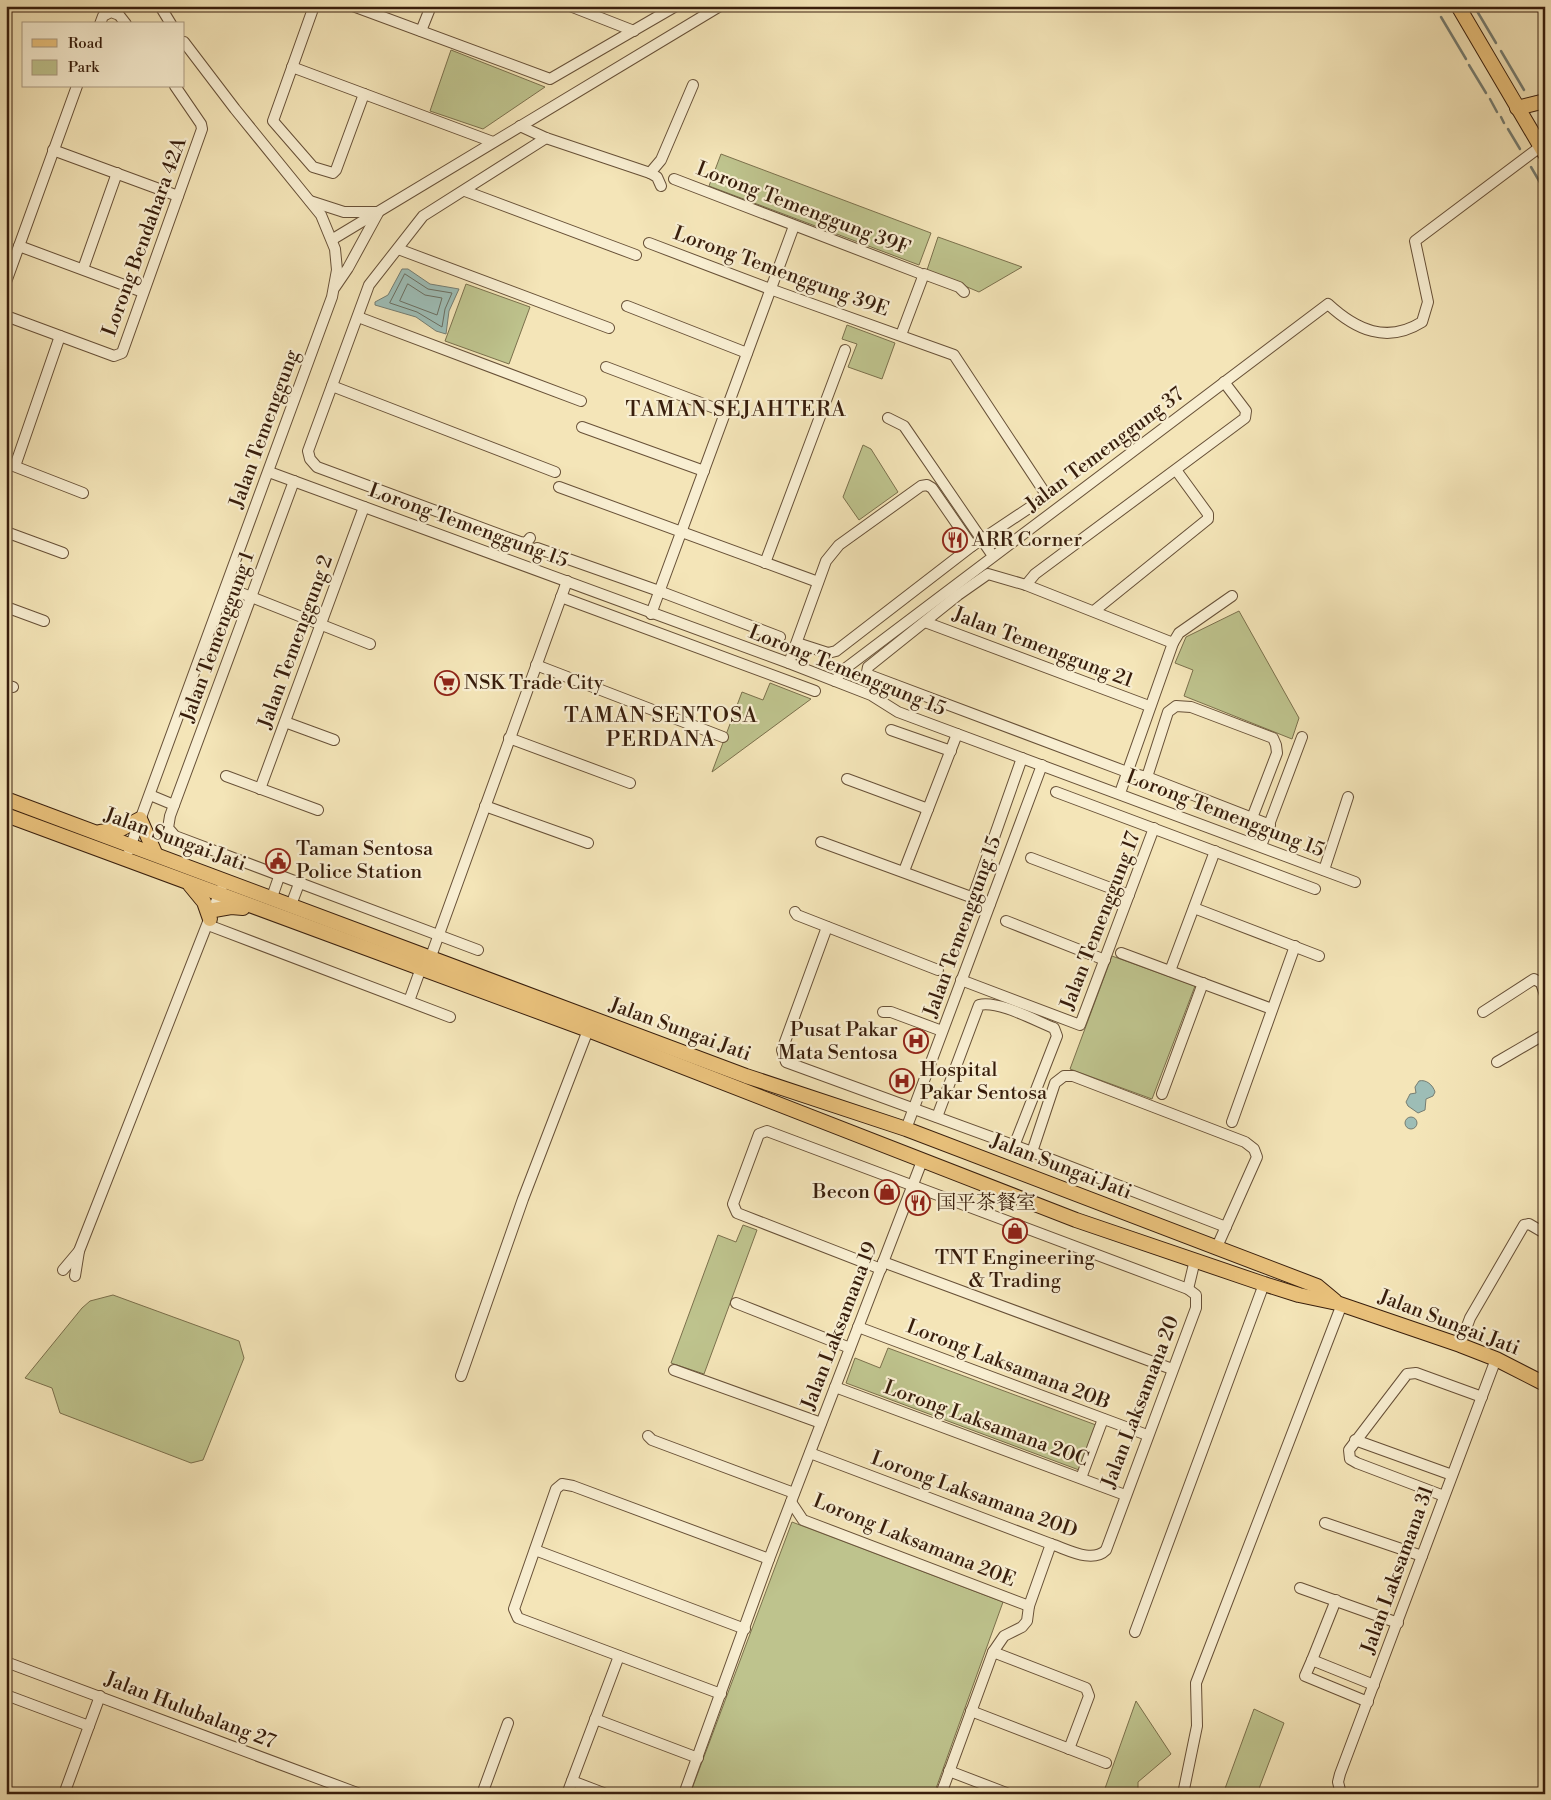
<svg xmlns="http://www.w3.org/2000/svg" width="1551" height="1800" font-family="'Libre Bodoni','Noto Serif SC',serif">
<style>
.green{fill:#bec38d;stroke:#7b704c}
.water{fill:#9dbdb6;stroke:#757d72}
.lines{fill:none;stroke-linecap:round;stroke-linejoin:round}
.shore{stroke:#6a6e61;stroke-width:1}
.stream{stroke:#757d72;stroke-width:2.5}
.minor-casing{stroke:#675037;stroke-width:12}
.major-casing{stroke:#381e0c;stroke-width:16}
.minor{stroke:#f8eed1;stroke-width:10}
.major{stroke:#eac27c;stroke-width:14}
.labels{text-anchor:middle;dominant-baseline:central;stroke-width:4.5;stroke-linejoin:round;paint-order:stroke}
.street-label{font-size:20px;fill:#381e0c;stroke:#f8eed1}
.poi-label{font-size:20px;fill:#381e0c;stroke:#f8eed1;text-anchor:start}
.neighbourhood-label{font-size:21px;letter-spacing:1px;fill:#381e0c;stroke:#f8eed1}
</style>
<rect width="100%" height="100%" fill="#f4e5b8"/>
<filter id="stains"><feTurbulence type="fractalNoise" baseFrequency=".004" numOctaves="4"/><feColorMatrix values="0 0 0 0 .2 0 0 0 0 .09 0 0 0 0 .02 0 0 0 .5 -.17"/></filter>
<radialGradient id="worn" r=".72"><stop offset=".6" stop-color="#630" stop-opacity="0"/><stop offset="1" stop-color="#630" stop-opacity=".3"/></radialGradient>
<g class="green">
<polygon points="451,50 545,87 483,129 430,111"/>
<polygon points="721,154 931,233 919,265 709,186"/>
<polygon points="938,237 1022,267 979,292 927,270"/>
<polygon points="466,284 530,307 509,364 445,341"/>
<polygon points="847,325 895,343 882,379 848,367 857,344 842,339"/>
<polygon points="863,445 871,449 898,492 859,520 843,497"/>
<polygon points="1239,611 1299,718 1292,739 1184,696 1193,670 1175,663 1186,637"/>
<polygon points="770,683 811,699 712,772 742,692 763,700"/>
<polygon points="1112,956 1195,986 1152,1099 1070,1069"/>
<polygon points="743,1225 757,1230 704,1374 671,1363 718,1235 736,1242"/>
<polygon points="113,1295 239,1341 244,1358 203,1460 191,1463 60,1413 52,1388 25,1378 82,1308 90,1301"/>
<polygon points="888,1348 1096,1425 1079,1470 846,1383 855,1358 880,1368"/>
<polygon points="792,1522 1003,1602 934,1794 690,1794"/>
<polygon points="1136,1701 1171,1754 1138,1782 1138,1794 1103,1794"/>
<polygon points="1254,1709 1284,1723 1257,1794 1223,1794"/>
</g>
<g class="water">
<polygon points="402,269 408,269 430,284 459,289 449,311 446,334 436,331 416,317 375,305 375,302 388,295"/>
<path d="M1419 1081C1426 1079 1433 1085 1435 1092L1433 1096 1426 1099 1425 1110 1418 1113 1408 1106 1406 1102 1410 1094 1416 1093 1415 1087Z"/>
<circle cx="1411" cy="1123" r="6"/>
</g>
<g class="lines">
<g class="shore">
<polygon points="405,274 428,289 452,293 445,309 442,327 417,312 390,303"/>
<polygon points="408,284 425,295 442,298 437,315 400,301"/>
</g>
<g class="stream">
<polyline points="1434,6 1437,10"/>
<polyline points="1474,6 1496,43"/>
<polyline points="1441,17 1466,59"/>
<polyline points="1501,51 1524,90"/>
<polyline points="1469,65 1486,93"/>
<polyline points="1490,99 1497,112"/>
<polyline points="1501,117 1504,123"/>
<polyline points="1541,117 1545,123"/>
<polyline points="1508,129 1520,149"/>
<polyline points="1531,167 1545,191"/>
</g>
<defs>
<g id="minor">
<polyline points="160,6 171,24"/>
<polyline points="314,6 273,121 313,167 333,173 336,170 364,94"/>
<polyline points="353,6 550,79 676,6"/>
<polyline points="570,6 634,31"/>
<polyline points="100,24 103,16 111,12 119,15 126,24"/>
<polyline points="421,31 431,6"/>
<polyline points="292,67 493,142"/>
<polyline points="520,126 546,138 650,173 661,160 693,85"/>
<polyline points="53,150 178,196"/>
<polyline points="650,173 657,177 661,186"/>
<polyline points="674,179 919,273"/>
<polyline points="465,191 636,255"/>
<polyline points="310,201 344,212 377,212"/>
<polyline points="333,239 720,6"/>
<polyline points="649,243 770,289 954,355 1047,496 972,546 836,651 828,653 797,643"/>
<polyline points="19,246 143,292"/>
<polyline points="398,249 609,328"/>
<polyline points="83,269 117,173"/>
<polyline points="6,282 77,86"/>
<polyline points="335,287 348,268 378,213"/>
<polyline points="627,306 747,353"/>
<polyline points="6,316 114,356 122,353 202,129 201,124 175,86"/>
<polyline points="358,317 581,401"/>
<polyline points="901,335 924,274 959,287 964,292"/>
<polyline points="606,367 725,412"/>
<polyline points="332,386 555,472"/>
<polyline points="888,418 904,426 993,556"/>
<polyline points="582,427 704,471"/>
<polyline points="6,463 83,493"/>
<polyline points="15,466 60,336"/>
<polyline points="269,472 789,663 871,695 898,712 1355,882"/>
<polyline points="294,481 170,816 168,828 175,836 478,950"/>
<polyline points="559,487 818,582"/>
<polyline points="6,532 63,553"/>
<polyline points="530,538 526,543 520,542 317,467 310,459 308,451 369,285 423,216 546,138"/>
<polyline points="537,548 659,591 780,637"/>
<polyline points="765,563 845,350"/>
<polyline points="1026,585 1035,574 1245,418 1246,411 1224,382"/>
<polyline points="226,587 370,644"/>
<polyline points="561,597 815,691"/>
<polyline points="6,607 44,621"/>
<polyline points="1094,611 1208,519 1208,514 1176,470"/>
<polyline points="651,614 794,226"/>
<polyline points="925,622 1149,706"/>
<polyline points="1173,643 1026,585 988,574 958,595 868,667 867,672 869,675 1127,772 1147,777 1270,825"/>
<polyline points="789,663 826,561 839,545 921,486 927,485 932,488 972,546"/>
<polyline points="536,665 723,737"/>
<path d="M835 681 842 671 1328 304C1356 330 1387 344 1422 322L1428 302 1415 241 1540 147"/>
<polyline points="6,685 13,687"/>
<polyline points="285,722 334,740"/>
<polyline points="891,730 951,751"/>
<polyline points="509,738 630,783"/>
<polyline points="226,776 318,810"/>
<polyline points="1147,777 1168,712 1176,706 1191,707 1273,738 1276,745 1277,753 1252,818"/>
<polyline points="847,779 928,809"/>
<polyline points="260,789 364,507"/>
<polyline points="1056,792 1315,889"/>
<polyline points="1120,793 1173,643 1179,633 1232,596"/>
<polyline points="150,795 174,805"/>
<polyline points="485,806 588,843"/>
<polyline points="821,842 990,904"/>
<polyline points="1261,846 1302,737"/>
<polyline points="129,850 332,297 337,270 335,249 321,215 235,109 184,42"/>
<polyline points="1031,858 1129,895"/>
<polyline points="1324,870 1348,797"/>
<polyline points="904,871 957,734"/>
<polyline points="272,897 280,874"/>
<polyline points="973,897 1022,758"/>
<polyline points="291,905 300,881"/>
<polyline points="1194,908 1319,956"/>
<polyline points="795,912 797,915 938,970"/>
<polyline points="1006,921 1105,960"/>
<polyline points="208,925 450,1017"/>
<polyline points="827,927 782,1050 786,1062 1032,1152 1226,1227"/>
<polyline points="1121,953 1272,1009"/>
<polyline points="430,959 567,581"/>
<polyline points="1170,971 1215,851"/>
<polyline points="961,980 1080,1025 1154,828"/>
<polyline points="409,1001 421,968"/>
<polyline points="883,1012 891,1012 942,1031"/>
<polyline points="1483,1012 1534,979 1541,983 1545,995"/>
<polyline points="1497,1062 1545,1034"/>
<polyline points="1162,1094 1203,983"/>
<path d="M937 1117 979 1005C998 1000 1036 1021 1054 1028L1057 1036 1014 1146"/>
<polyline points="1232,1122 1295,946"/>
<polyline points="906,1129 1042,765"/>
<polyline points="1032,1152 1055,1083 1064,1076 1073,1076 1245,1142 1254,1149 1257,1157 1216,1249"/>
<polyline points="883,1262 1172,1369"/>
<polyline points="63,1270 79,1251"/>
<polyline points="75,1276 79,1251 221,889"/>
<polyline points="1188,1289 1195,1260"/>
<polyline points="736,1303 850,1348"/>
<polyline points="858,1327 1147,1435"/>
<polyline points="1460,1345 1470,1318 1524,1225 1529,1224 1541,1231"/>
<polyline points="674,1370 821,1423"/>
<polyline points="461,1376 523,1199 588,1030"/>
<polyline points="835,1387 1125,1495"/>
<polyline points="648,1436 652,1440 794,1493"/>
<polyline points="1355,1440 1452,1475"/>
<path d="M810 1453 1051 1544C1067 1549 1092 1564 1106 1550L1196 1308V1295L1188 1289 767 1131 759 1134 733 1204 737 1213 881 1269"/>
<polyline points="1081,1478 1103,1419"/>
<polyline points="1444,1496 1357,1463 1350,1459 1349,1450 1407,1374 1416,1373 1482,1397"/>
<polyline points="791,1502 803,1520 1029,1606"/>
<polyline points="1325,1523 1422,1556"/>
<polyline points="535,1550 745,1629"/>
<polyline points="1300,1588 1398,1623"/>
<polyline points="1135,1632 1264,1284"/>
<polyline points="993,1652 1086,1688 1089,1696 1069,1749"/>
<polyline points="1312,1660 1336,1600"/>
<polyline points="6,1662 360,1794"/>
<polyline points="721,1694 518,1618 514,1609 556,1489 562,1484 573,1486 769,1559"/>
<polyline points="6,1695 89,1726"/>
<polyline points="1368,1702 1305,1676 1312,1660 1374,1685"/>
<polyline points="971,1711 1106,1763"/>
<polyline points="595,1719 698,1758"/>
<polyline points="949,1771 1009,1794"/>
<polyline points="572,1781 606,1794"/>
<polyline points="64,1794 100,1696"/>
<polyline points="482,1794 508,1723"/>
<polyline points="567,1794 619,1656"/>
<polyline points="684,1794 769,1559 922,1161"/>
<polyline points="941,1794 993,1652 1004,1636 1022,1627 1027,1621 1029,1606 1051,1544"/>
<polyline points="1183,1794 1197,1726 1196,1683 1342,1304"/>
<polyline points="1341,1794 1338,1782 1340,1774 1496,1359"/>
</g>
<g id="major">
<polyline points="1458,6 1545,154"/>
<polyline points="1517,108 1545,101"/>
<polyline points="6,799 746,1076 906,1129 1317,1286 1335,1301"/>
<polyline points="6,815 588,1030 1076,1220 1264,1284 1299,1295 1337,1303 1460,1345 1496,1359 1545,1384"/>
<polyline points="100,832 121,829 140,819 155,853"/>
<polyline points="190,885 204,902 210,919"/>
<polyline points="214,910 231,907 243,908"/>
</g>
</defs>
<use href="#minor" class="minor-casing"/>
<use href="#major" class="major-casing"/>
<use href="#minor" class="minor"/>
<use href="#major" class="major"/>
</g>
<defs>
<symbol id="restaurant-ring" viewBox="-11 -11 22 22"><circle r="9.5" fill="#f8eed1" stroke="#8f2418" stroke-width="1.5"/><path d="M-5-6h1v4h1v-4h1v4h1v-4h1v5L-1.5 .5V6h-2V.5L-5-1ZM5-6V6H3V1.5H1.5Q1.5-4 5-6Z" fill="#8f2418"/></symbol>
<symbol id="supermarket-ring" viewBox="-11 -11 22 22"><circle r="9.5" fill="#f8eed1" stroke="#8f2418" stroke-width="1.5"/><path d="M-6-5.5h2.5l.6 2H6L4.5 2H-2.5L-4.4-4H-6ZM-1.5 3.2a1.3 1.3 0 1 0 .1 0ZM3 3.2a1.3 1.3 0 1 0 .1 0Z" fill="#8f2418"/></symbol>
<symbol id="civic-ring" viewBox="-11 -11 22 22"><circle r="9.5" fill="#f8eed1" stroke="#8f2418" stroke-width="1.5"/><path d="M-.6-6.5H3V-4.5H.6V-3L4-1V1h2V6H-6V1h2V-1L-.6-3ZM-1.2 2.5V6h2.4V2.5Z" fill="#8f2418"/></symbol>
<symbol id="hospital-ring" viewBox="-11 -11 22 22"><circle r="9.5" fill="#f8eed1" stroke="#8f2418" stroke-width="1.5"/><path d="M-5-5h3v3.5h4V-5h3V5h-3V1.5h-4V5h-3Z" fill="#8f2418"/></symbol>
<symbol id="shop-ring" viewBox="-11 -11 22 22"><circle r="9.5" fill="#f8eed1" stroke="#8f2418" stroke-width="1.5"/><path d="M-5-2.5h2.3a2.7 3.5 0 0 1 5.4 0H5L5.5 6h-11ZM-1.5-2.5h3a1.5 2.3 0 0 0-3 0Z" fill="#8f2418"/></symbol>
</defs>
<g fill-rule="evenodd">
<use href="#restaurant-ring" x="941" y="526" width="28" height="28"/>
<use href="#supermarket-ring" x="433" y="669" width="28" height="28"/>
<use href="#civic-ring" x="264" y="847" width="28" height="28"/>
<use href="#hospital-ring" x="902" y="1027" width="28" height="28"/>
<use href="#hospital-ring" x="888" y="1067" width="28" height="28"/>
<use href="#shop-ring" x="873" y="1178" width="28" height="28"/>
<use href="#restaurant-ring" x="904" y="1189" width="28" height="28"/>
<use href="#shop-ring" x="1001" y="1217" width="28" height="28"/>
</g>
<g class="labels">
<g class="street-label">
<text transform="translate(803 209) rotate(21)">Lorong Temenggung 39F</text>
<text transform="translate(145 237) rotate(-70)">Lorong Bendahara 42A</text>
<text transform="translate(781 272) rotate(20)">Lorong Temenggung 39E</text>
<text transform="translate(265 429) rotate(-70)">Jalan Temenggung</text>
<text transform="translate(1105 450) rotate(-37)">Jalan Temenggung 37</text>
<text transform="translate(468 526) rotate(20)">Lorong Temenggung 15</text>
<text transform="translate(218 637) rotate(-70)">Jalan Temenggung 1</text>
<text transform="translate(296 642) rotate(-70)">Jalan Temenggung 2</text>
<text transform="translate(1043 648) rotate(21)">Jalan Temenggung 21</text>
<text transform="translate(847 671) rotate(22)">Lorong Temenggung 15</text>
<text transform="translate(1225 814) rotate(21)">Lorong Temenggung 15</text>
<text transform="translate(175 840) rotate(20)">Jalan Sungai Jati</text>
<text transform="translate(1101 921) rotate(-69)">Jalan Temenggung 17</text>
<text transform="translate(963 927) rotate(-70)">Jalan Temenggung 15</text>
<text transform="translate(680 1030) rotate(20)">Jalan Sungai Jati</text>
<text transform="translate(1061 1167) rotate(21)">Jalan Sungai Jati</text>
<text transform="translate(1449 1323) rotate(21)">Jalan Sungai Jati</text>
<text transform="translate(840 1326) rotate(-69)">Jalan Laksamana 19</text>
<text transform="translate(1008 1365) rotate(21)">Lorong Laksamana 20B</text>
<text transform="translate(1141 1402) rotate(-69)">Jalan Laksamana 20</text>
<text transform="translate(986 1424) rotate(20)">Lorong Laksamana 20C</text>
<text transform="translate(974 1495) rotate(20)">Lorong Laksamana 20D</text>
<text transform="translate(914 1541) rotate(22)">Lorong Laksamana 20E</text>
<text transform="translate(1398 1570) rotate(-70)">Jalan Laksamana 31</text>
<text transform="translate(190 1711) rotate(21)">Jalan Hulubalang 27</text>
</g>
<g class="poi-label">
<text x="972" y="540">ARR Corner</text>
<text x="464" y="683">NSK Trade City</text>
<text x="296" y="849">Taman Sentosa<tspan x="296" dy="23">Police Station</tspan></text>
<text x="898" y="1030" text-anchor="end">Pusat Pakar<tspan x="898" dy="23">Mata Sentosa</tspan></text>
<text x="920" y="1070">Hospital<tspan x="920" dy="23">Pakar Sentosa</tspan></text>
<text x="870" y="1192" text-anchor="end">Becon</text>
<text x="936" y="1203">国平茶餐室</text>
<text x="1015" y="1258" text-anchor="middle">TNT Engineering<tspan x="1015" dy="23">&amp; Trading</tspan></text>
</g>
<g class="neighbourhood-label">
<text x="736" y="410">TAMAN SEJAHTERA</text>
<text x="661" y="716">TAMAN SENTOSA<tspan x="661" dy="24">PERDANA</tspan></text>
</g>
</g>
<rect width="1551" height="1800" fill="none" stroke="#f4e5b8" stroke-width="25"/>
<rect x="8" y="8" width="1536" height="1785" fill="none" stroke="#381e0c" stroke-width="2.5"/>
<rect x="12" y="12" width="1526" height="1775" fill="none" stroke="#381e0c"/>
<rect x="22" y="22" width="162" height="65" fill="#f8eed1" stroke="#ab9b82"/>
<rect x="32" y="39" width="25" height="8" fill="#eac27c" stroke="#ab9b82"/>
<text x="68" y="48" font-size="15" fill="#381e0c">Road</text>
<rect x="32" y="60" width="25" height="15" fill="#bec38d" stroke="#ab9b82"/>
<text x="68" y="72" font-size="15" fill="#381e0c">Park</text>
<rect width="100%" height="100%" filter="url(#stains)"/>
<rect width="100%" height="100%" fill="url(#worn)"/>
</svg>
